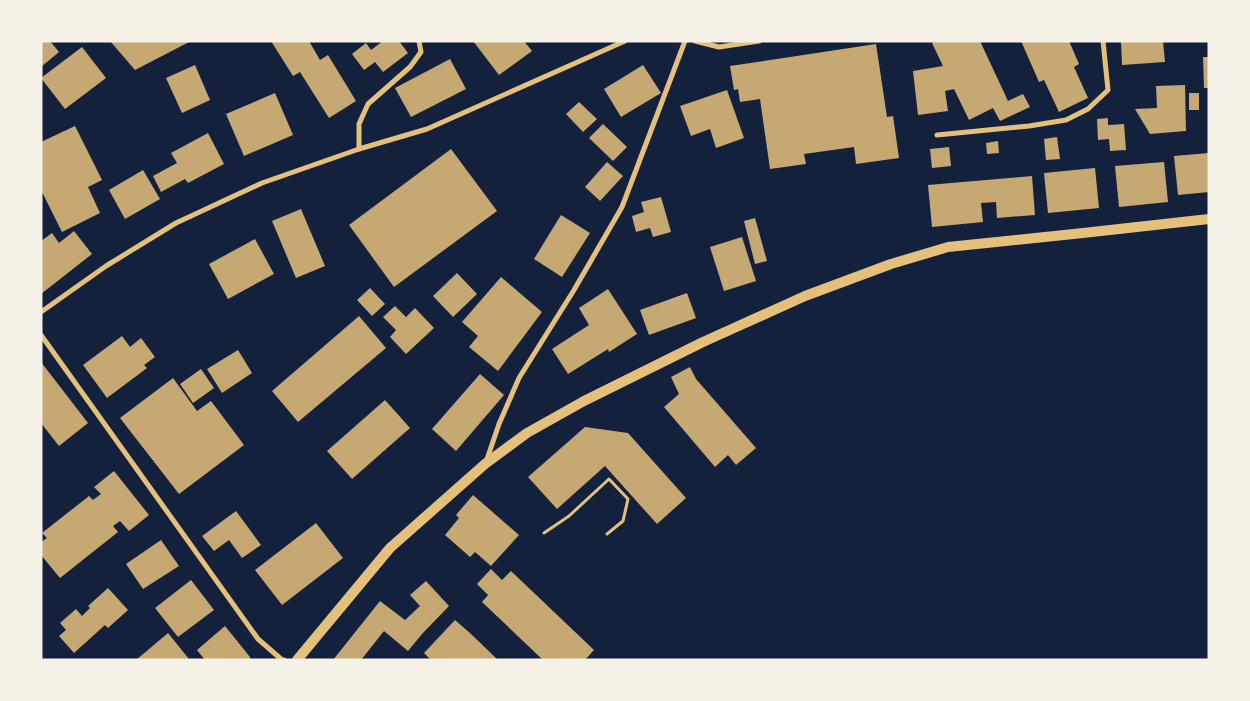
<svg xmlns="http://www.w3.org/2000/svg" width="1250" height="701" font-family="'Fira Sans Condensed',sans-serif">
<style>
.building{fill:#c6a872}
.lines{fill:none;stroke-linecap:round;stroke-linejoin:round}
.path{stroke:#e5c07b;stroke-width:3}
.minor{stroke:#e5c07b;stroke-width:5}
.secondary{stroke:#e5c07b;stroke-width:10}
</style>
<rect width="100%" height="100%" fill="#14213d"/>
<g class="building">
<polygon points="41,41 50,41 59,52 41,67"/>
<polygon points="110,41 191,41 135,70"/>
<polygon points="271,41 309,41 320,60 328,55 356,101 329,118 300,72 293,76"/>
<polygon points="383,41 399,41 408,53 383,72 375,62 364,70 352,54 366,43 371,50"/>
<polygon points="473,41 524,41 532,51 499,75"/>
<polygon points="936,41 980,41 1008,101 1023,94 1030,107 1000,121 993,108 969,120 954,89 945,91 948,111 918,115 913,71 943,66 932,43"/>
<polygon points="1021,41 1069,41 1079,64 1074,67 1088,98 1059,112 1044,80 1039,82"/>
<polygon points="1121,41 1163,41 1165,62 1122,65"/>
<polygon points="876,44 887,117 893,116 899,158 856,164 854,147 804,154 806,164 770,169 760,99 740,102 738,89 734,90 730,66"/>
<polygon points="82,47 106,78 65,109 41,78"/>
<polygon points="1203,57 1209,57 1209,88 1204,88"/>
<polygon points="450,59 466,89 411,117 395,88"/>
<polygon points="195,65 210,100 182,113 166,78"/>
<polygon points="643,65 661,93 621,117 604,89"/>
<polygon points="1185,85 1186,131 1150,134 1135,109 1157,108 1156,86"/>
<polygon points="727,90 744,138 716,148 710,129 691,136 680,106"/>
<polygon points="275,93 293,135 244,156 226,114"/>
<rect x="1189" y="93" width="10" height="17"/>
<polygon points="579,102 597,119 583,132 566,114"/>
<polygon points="1108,118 1108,125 1124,124 1126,150 1110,151 1109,139 1098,140 1097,119"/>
<polygon points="603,124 627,147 613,161 589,138"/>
<polygon points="75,126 102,180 88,187 100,213 62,232 41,190 41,142"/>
<polygon points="208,133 224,164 188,183 185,179 161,192 153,176 177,163 171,153"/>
<polygon points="1057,137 1060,159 1046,160 1044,139"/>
<polygon points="998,141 999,153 987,154 986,143"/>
<polygon points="949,147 951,166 932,168 930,149"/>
<polygon points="451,149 497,211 394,287 349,225"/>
<polygon points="1209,153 1209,192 1178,195 1174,156"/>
<polygon points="607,162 623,176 600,201 585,187"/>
<polygon points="1164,162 1168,202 1119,207 1115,166"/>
<polygon points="1095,168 1099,208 1048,213 1044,173"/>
<polygon points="143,170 160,199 125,219 109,190"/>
<polygon points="1032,176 1035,215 997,218 996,202 981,203 983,222 932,227 928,185"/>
<polygon points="661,197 671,232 653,237 650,228 636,232 632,216 644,212 641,202"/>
<polygon points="301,209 325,266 296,278 272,221"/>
<polygon points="561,215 590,233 562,277 534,259"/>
<polygon points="755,218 767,261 755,264 744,221"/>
<polygon points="74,231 92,254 41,294 41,241 52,233 59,243"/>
<polygon points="742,237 756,281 724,291 710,247"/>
<polygon points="255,239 274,274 228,299 209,264"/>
<polygon points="457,273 477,294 453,317 433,296"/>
<polygon points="501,277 542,312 498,371 469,347 478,336 462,322"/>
<polygon points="370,288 385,304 372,316 357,300"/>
<polygon points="608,289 637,334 609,352 608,349 568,374 552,349 589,325 579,308"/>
<polygon points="687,293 696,318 649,335 640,310"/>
<polygon points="395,306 406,317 415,308 434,328 406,354 390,337 396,330 383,317"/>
<polygon points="359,316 386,348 298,422 272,391"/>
<polygon points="122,336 130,347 141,338 155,357 144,365 147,368 107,398 83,365"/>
<polygon points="238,350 252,373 222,393 207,369"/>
<polygon points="41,362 88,423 59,446 41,423"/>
<polygon points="690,367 696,379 756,448 736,465 728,455 715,467 664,407 679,394 671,377"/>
<polygon points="201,369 214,388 193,403 180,384"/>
<polygon points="480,374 504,395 456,451 432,429"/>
<polygon points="173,378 197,411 211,401 244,445 179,494 120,418"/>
<polygon points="385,400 410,428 352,479 327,451"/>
<polygon points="585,427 628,433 686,498 657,524 605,466 557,509 528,477"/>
<polygon points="114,471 149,515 129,531 120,521 113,526 118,532 60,578 41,555 41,542 47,538 42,533 89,496 93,500 101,494 94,487"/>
<polygon points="473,495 519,535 491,566 475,552 470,557 445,535 459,518 456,515"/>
<polygon points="236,511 261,545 242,558 229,540 214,551 202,536"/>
<polygon points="316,523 343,558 282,605 255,570"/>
<polygon points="161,540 179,566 143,589 126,564"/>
<polygon points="491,569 502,580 511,571 594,650 585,660 543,660 482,602 488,595 477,584"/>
<polygon points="191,580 214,610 178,637 155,608"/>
<polygon points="426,581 449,606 422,634 408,651 384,631 361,660 333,660 380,601 405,620 420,606 410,595"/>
<polygon points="108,588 128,610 108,628 105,625 74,653 59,636 66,630 60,623 76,609 82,616 90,608 88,606"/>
<polygon points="455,620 471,634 498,660 431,660 424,653"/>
<polygon points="225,626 250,657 250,660 205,660 197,650"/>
<polygon points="168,633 189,659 136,660"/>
</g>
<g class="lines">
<polyline class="path" points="544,533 569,516 609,479 628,499 623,521 607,534"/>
<g class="minor">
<polyline points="695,41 719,47 759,41"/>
<polyline points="937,135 1029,126 1066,120 1088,109 1108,90 1103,41"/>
<polyline points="359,149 359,124 368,104 410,67 421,52 419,41"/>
<polyline points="41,312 106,266 176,223 262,183 359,149 427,129 625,41"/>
<polyline points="41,335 258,639 281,659 284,660"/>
<polyline points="486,462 499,424 519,378 574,290 622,207 685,41"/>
</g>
<polyline class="secondary" points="297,660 390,548 485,464 527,433 584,401 703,342 805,296 891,264 948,247 1083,233 1209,219"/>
</g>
<rect width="1250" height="701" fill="none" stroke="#f6f1e7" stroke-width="85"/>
</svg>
